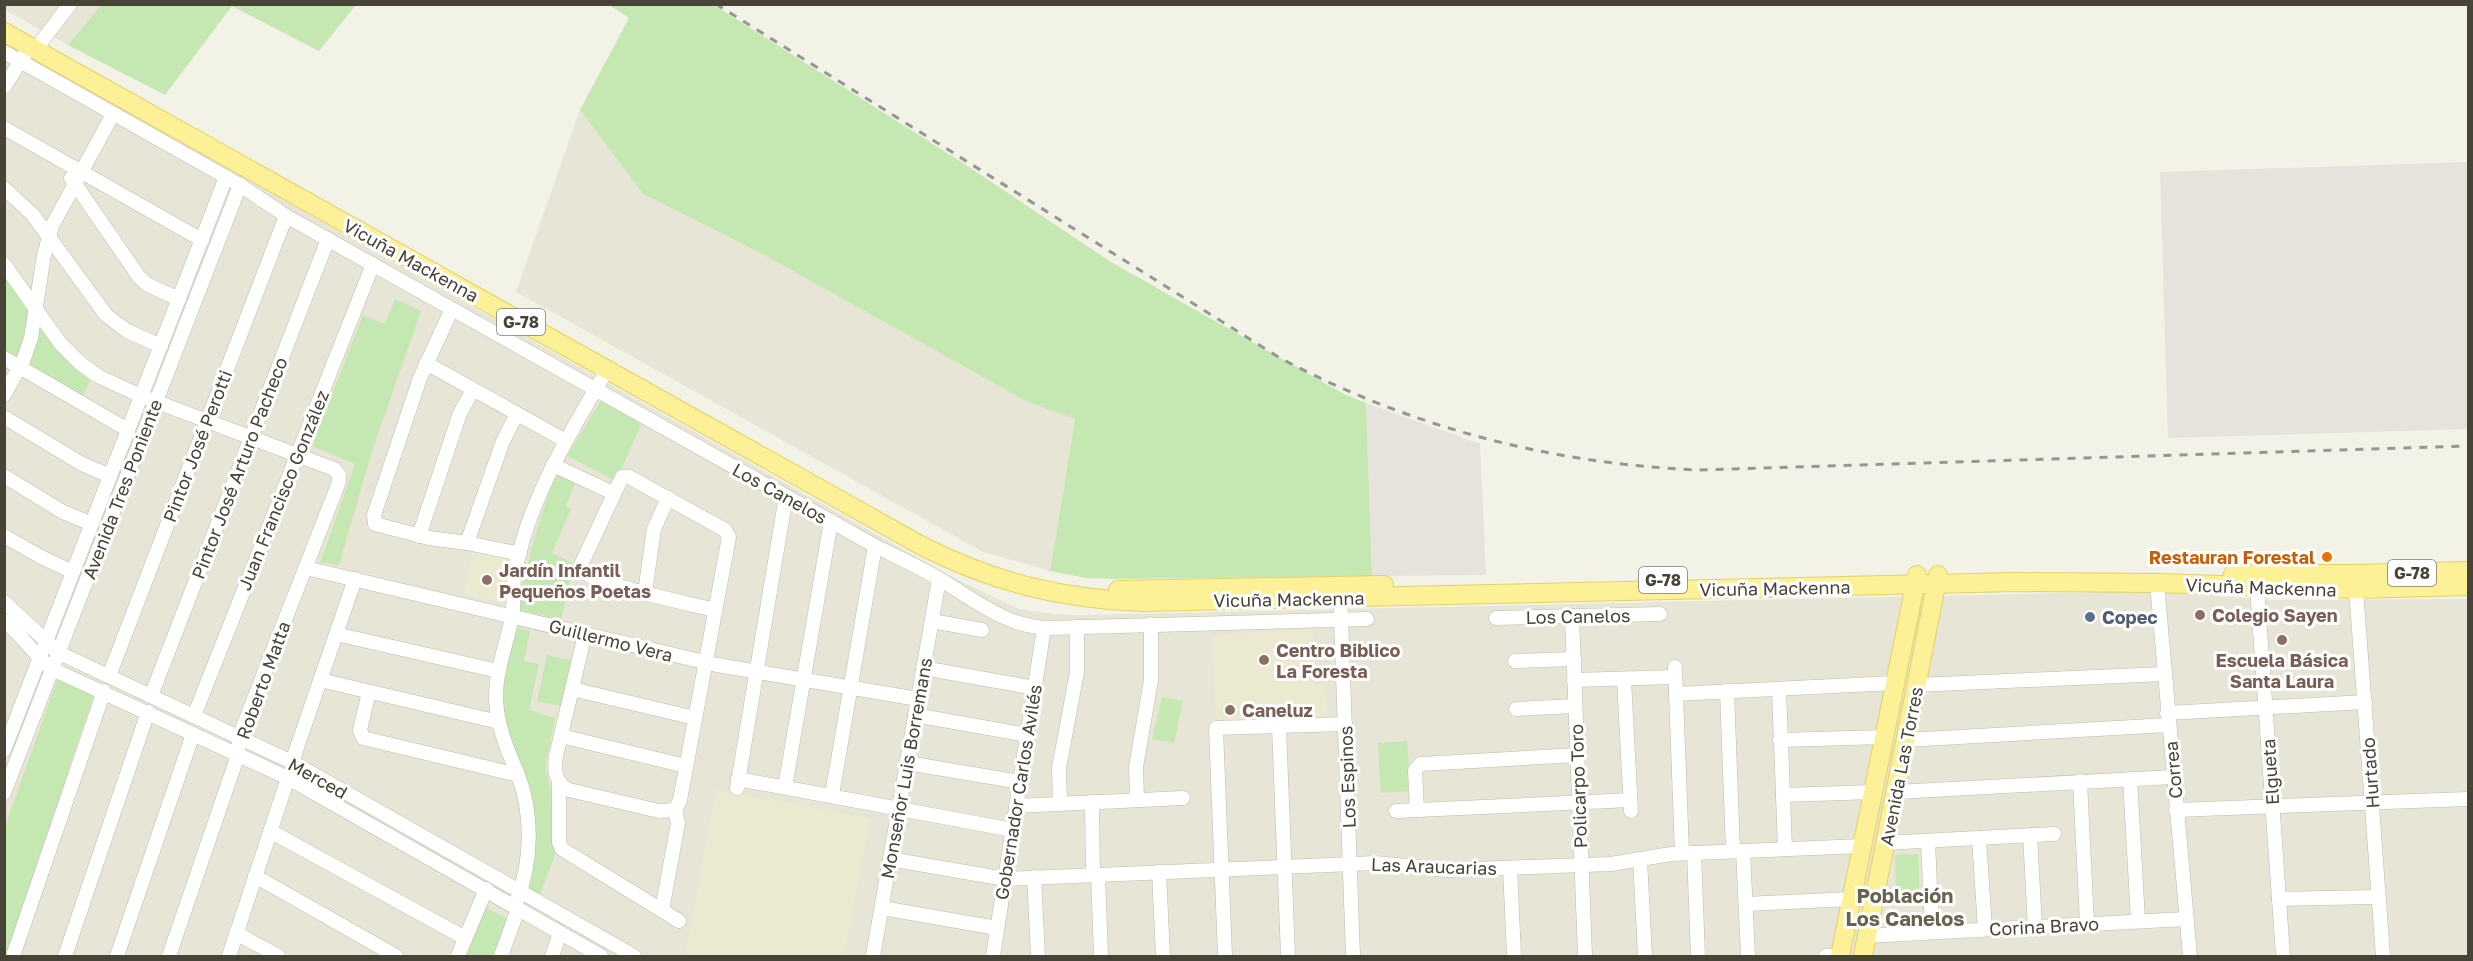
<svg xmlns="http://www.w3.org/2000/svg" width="2473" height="961" font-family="'Golos Text',sans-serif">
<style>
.residential{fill:#e7e5d6}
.industrial{fill:#e6e3dc}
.education{fill:#ece9d1}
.green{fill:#c5e7b1}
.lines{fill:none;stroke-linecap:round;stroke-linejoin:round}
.minor-casing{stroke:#bfbbaa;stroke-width:15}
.major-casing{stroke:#e2d267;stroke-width:20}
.minor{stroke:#fff;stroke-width:14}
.major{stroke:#fdf197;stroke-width:18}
.rail{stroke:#969696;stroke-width:3;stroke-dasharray:8 8;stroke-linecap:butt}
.food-dot{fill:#e8710a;stroke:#fff;stroke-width:2}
.education-dot{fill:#8d6e63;stroke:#fff;stroke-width:2}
.service-dot{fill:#5c6f8a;stroke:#fff;stroke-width:2}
.labels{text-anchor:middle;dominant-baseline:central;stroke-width:6;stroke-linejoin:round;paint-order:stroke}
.shield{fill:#fff;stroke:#7e7b72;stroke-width:1.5}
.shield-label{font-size:16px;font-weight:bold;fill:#474336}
.street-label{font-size:18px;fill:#474336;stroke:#fff}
.food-label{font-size:18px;font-weight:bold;fill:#c56008;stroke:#fff;text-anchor:end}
.education-label{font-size:18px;font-weight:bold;fill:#785e54;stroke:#fff;text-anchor:start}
.service-label{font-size:18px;font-weight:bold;fill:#4e5e75;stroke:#fff;text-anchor:start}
.neighbourhood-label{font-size:20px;font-weight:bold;fill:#69634e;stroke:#fff}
</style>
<rect width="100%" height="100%" fill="#f3f2e7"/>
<g class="residential">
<polygon points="5,5 101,5 68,45 5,10"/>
<polygon points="4,43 952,577 1019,609 1054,614 1080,615 2155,591 2269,600 2468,599 2468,956 5,956"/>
<polygon points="580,110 643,194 760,253 1028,402 1075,419 1050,571 983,552 516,292"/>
</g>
<g class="industrial">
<polygon points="2468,162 2468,429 2168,438 2160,172"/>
<polygon points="1366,403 1480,444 1486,575 1372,576"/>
</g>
<g class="education">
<polygon points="473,550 509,557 511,565 505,596 501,602 464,594"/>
<polygon points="1313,629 1314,683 1325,685 1328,717 1216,725 1213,636"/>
<polygon points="716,790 870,818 844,956 685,956"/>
</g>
<g class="green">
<polygon points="101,5 101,4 356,5 319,51 232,6 165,95 68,45"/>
<polygon points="609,5 714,5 966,165 1111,262 1344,394 1366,403 1372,576 1114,579 1086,578 1050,571 1075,419 1028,402 760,253 643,194 580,110 629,18"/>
<path d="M4 276C31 313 53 354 90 381L82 398 5 351Z"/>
<polygon points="395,299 421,311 372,451 339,565 320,563 355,464 312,446 363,315 385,324"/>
<polygon points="603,398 641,425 616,481 567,456"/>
<path d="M558 473 576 481 566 506 571 509 552 553 577 565 570 581 561 620 518 610C527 563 538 516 558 473Z"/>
<polygon points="517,627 530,631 524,661 539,664 529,710 555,718 545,767 551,794 555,855 539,897 527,890 531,857 504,728 499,693 512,630"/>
<polygon points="547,655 575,661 565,707 537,701"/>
<polygon points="57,680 94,695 68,771 70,772 35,869 37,870 5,956 5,827"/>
<polygon points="1162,697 1183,701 1174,743 1152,739"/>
<polygon points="1407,741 1411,791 1381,793 1378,743"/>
<polygon points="1918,854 1920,896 1896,898 1895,855"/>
<polygon points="479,904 507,919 494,956 461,956"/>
</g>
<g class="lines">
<defs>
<g id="minor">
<polyline points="35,50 70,4"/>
<path d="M4 52 240 185 286 216 875 546C897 557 920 567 941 580 976 601 1007 627 1049 628L1367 619"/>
<polyline points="4,87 24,56"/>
<polyline points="4,128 202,240"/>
<polyline points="71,178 139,277 148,285 179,299"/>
<polyline points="4,188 33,215 106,315 127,331 161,346"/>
<polyline points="4,264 60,343 80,363 98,376 141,396 334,469 339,475 339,482 239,737 238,755 169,956"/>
<polyline points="452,309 420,378 374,515 375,524 429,538 467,543 520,554"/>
<polyline points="4,358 128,430"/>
<polyline points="426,363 566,441"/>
<polyline points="4,395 23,361 31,338 44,255 52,226 113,114"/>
<polyline points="4,417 82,464 110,476"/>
<polyline points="553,465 613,493"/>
<polyline points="4,476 63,512 92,524"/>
<polyline points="4,536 41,557 73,572"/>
<polyline points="419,536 460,413 473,390"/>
<polyline points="467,543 503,441 517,414"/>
<polyline points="306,568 717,665 918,699"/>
<polyline points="2157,583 2190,956"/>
<polyline points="2257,587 2283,956"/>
<polyline points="2356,589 2383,956"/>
<polyline points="1340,590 1353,956"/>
<polyline points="645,592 654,529 668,498"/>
<polyline points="4,602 59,653 292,762 634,956"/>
<polyline points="1572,616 1585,956"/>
<polyline points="1496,618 1660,614"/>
<path d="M4 621C23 635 34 656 52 669L288 778 601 956"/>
<polyline points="932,621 982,630"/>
<polyline points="336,634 498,671"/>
<path d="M585 634 556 756C554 771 555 783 569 790L659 811 675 810"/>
<polyline points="1515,661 1574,659"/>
<polyline points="1675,667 1682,853"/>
<polyline points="923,668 1035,688"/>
<polyline points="109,676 286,216"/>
<polyline points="1624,679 1631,811"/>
<polyline points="320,680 499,722"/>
<polyline points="1574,680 1675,677"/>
<polyline points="1917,685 2164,674"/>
<polyline points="572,689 695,718"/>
<polyline points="1779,689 1785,849"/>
<polyline points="1727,691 1733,851"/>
<polyline points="369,692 360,730 363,738 518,775"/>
<polyline points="1676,694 1894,683"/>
<polyline points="151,696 328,239"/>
<polyline points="1516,709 1575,706"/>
<polyline points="2167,713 2365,702"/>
<polyline points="915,715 1027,735"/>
<polyline points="194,716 373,264"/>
<polyline points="1279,726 1288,956"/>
<polyline points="561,736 686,766"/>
<polyline points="1780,740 1884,737"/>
<polyline points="1906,740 2168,725"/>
<polyline points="4,750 226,177"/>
<polyline points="292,762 355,579"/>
<polyline points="907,763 1020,782"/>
<polyline points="738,779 1013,830"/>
<polyline points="2130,779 2138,921"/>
<polyline points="2080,781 2087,924"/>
<polyline points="559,783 559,842 562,849 679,921"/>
<polyline points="785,787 831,521"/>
<polyline points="737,788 786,496"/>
<polyline points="1896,792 2173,777"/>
<polyline points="4,793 240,185"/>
<polyline points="832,795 875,546"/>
<polyline points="1783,795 1873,792"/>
<polyline points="1137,800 1136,767 1151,680 1151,624"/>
<polyline points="1092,802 1093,875"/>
<polyline points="1060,804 1059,768 1077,672 1077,627"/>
<polyline points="1016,806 1183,798"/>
<path d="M675 810 680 800 729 537 725 530 629 477H622L581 565 582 571C595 584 691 604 715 610"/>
<polyline points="1417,810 1415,770 1421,764 1577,755"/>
<polyline points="2176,810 2468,799"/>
<polyline points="1396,811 1630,800"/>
<polyline points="270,831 465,938"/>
<polyline points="2030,835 2035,927"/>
<polyline points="1979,838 1985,929"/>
<polyline points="1928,841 1932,932"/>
<polyline points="1885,843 2054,834"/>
<polyline points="1743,851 1748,956"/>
<polyline points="1694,853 1698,956"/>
<polyline points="890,859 1005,879 1375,863 1448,870 1611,864 1671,854 1862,846"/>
<polyline points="1640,859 1645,956"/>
<polyline points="1510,868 1514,956"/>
<polyline points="1159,872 1163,956"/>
<polyline points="1098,875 1101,956"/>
<polyline points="255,876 396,956"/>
<polyline points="1034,877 1038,956"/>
<polyline points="2279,899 2378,897"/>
<path d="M517 900C532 861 533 814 518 775 509 754 500 733 497 710 492 678 506 648 512 617 515 602 512 586 515 572 529 498 570 433 607 370"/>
<polyline points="1746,904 1851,899"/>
<polyline points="882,908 997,928"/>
<polyline points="662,910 678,823 675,810"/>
<polyline points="236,933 278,956"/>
<polyline points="1867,936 2186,919"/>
<polyline points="13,956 104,691"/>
<polyline points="65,956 148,712"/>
<polyline points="117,956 193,734"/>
<polyline points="229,956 288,778"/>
<polyline points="458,956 486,889"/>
<polyline points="501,956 518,909"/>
<polyline points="552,956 560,933"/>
<polyline points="873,956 939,579"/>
<polyline points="993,956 1044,628"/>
<polyline points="1225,956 1216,728 1345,724"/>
<polyline points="1826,956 1840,956"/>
</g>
<g id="major">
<path d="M4 32 922 546C995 583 1062 599 1144 602L2016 582 2157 583 2356 589 2468 586"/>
<polyline points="2233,574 2355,574 2468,571"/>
<polyline points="1118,590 1384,585"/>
<polyline points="1840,956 1917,575"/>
<polyline points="1863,956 1938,575"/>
</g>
</defs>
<use href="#minor" class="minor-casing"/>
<use href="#major" class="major-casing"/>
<use href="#minor" class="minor"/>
<use href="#major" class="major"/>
<path class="rail" d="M716 4 1280 358C1412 428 1551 464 1700 470L2468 446"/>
</g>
<circle class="food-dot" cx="2327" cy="557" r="6"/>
<g class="education-dot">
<circle cx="487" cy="580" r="6"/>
<circle cx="2200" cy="615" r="6"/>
<circle cx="2282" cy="640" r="6"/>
<circle cx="1264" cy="660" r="6"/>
<circle cx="1230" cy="710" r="6"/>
</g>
<circle class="service-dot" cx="2090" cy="617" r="6"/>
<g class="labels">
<g class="shield">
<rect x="497" y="309" width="48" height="26" rx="4.5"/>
<rect x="2388" y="560" width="48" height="26" rx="4.5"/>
<rect x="1639" y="567" width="48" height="26" rx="4.5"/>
</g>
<g class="shield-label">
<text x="521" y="322">G-78</text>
<text x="2412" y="573">G-78</text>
<text x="1663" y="580">G-78</text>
</g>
<g class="street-label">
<text transform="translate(411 260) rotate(29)">Vicuña Mackenna</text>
<text transform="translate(197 446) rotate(-69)">Pintor José Perotti</text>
<text transform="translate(239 468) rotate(-69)">Pintor José Arturo Pacheco</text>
<text transform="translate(122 489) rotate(-69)">Avenida Tres Poniente</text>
<text transform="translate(283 490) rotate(-68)">Juan Francisco González</text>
<text transform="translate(780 493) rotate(29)">Los Canelos</text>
<text transform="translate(2261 587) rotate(2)">Vicuña Mackenna</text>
<text transform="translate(1775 588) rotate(-1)">Vicuña Mackenna</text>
<text transform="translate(1289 599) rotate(-1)">Vicuña Mackenna</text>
<text transform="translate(1578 616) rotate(-1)">Los Canelos</text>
<text transform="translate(611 640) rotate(14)">Guillermo Vera</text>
<text transform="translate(263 680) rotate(-70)">Roberto Matta</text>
<text transform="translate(1901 766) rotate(-79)">Avenida Las Torres</text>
<text transform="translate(906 768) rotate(-80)">Monseñor Luis Borremans</text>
<text transform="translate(2173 770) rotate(-95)">Correa</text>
<text transform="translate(2270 772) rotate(-94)">Elgueta</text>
<text transform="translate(2370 773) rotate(-94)">Hurtado</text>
<text transform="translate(1347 777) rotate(-92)">Los Espinos</text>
<text transform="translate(318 778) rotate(29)">Merced</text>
<text transform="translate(1578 786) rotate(-92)">Policarpo Toro</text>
<text transform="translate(1018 792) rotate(-81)">Gobernador Carlos Avilés</text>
<text transform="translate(1434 866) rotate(2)">Las Araucarias</text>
<text transform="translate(2044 926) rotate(-3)">Corina Bravo</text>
</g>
<g class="food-label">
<text x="2315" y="557">Restauran Forestal</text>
</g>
<g class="education-label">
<text x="499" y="570">Jardín Infantil<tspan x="499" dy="21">Pequeños Poetas</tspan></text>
<text x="2212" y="615">Colegio Sayen</text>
<text x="1276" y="650">Centro Biblico<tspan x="1276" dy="21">La Foresta</tspan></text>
<text x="2282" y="660" text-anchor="middle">Escuela Básica<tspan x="2282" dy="21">Santa Laura</tspan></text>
<text x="1242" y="710">Caneluz</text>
</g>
<g class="service-label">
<text x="2102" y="617">Copec</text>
</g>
<g class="neighbourhood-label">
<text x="1905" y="895">Población<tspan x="1905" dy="23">Los Canelos</tspan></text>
</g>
</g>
<rect width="2473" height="961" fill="none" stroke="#474336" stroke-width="12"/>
</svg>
